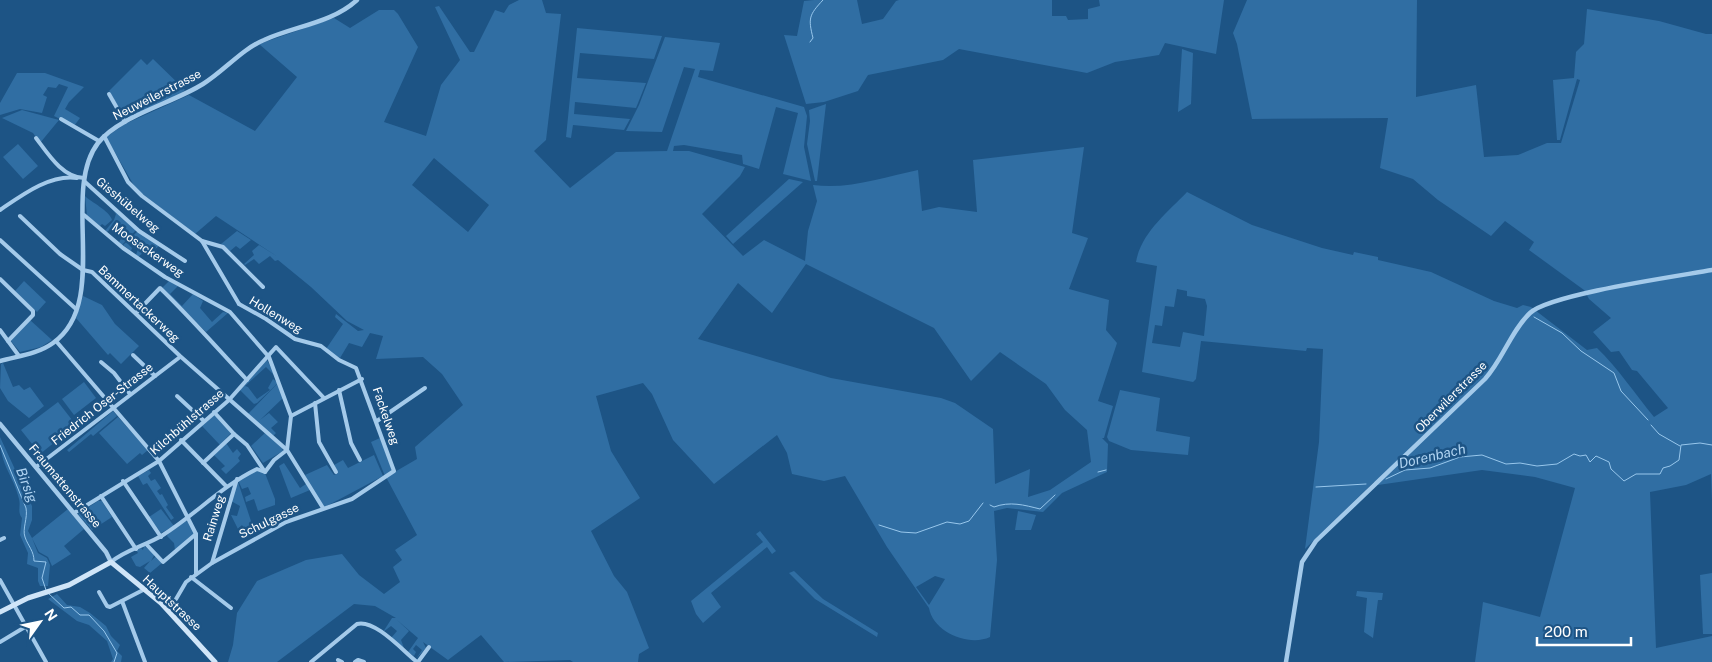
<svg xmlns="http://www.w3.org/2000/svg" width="1712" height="662" font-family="'Public Sans',sans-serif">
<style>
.green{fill:#306ea3;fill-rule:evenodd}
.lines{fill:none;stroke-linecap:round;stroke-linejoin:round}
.stream{stroke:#98c7ec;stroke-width:1}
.minor{stroke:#a4caea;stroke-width:4}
.tertiary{stroke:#a4caea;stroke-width:4.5}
.secondary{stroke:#d0e5f8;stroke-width:5}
.labels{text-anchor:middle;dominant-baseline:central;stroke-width:5;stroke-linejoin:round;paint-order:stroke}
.street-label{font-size:12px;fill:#fff;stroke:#1d5485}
.water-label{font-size:14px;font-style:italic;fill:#b0d4f2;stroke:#1d5485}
</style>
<rect width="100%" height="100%" fill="#1d5485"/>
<g class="green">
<path d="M519 0H542L546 13 561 14 546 140 534 151 570 188 616 152 667 151 695 69 684 67 662 132 626 131 639 105 665 37 720 43 713 71 700 70 698 77 804 107 807 116 804 147 811 181 783 174 798 113 776 107 759 169 743 164 742 155 684 145 674 146 673 151H689L745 167 740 176 702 214 743 256 764 240 805 261 808 231 817 201 813 185C848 190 884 177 918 170L922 211 939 207 977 212 973 160 1084 147 1072 233 1088 238 1069 289 1109 300 1106 330 1117 343 1098 401 1113 406 1104 438H1102L1108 444 1107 472 1062 493 1043 512 1007 508 994 511 997 560 990 637C969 647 933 632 929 608L887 547 845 476 824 481 792 474 787 453 777 435 714 484 673 440 652 394 643 383 596 396 611 451 640 498 591 531 614 576 627 592 649 648 639 654 638 662H573L570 660 504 662 481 635 448 660 423 642 426 648 416 659 422 650 416 645 413 649 416 652 414 656 408 652 418 638 397 620 409 631 401 640 404 648 391 638 397 631 391 626 383 632 392 618H396L375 606 354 604 277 662H228L233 645 237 613 257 581 306 560 342 554 359 575 384 594 400 582 393 567 402 560 395 550 417 535 386 477 417 459 415 447 463 405 442 374 423 357 376 359 383 336 370 333 362 347 349 343 340 358 326 349 343 324 335 317 336 314 358 331 364 330 347 321 311 287 278 260 275 261 270 256 259 264 254 259 245 265 244 264 254 255 252 251 259 245 278 257 216 216 195 234 136 189 106 137 125 124 189 95 255 131 297 77 259 44 334 18 350 28 379 10H394L398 14 418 47 384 122 426 136 441 85 460 60 435 7 439 6 470 52H474L495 10 504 13 509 5ZM434 158 489 205 468 232 412 185ZM806 264 934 328 971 381 1000 352 1046 384 1065 410 1087 430 1091 462 1050 490 1028 497 1030 469 995 484 993 429 955 403 941 398 831 378 698 339 738 283 772 313ZM935 576 945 579 929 605 916 587Z"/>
<polygon points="814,0 857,0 862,24 883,19 896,1 899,0 1052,0 1052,16 1066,16 1068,20 1088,19 1088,9 1100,6 1099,0 1224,0 1216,54 1165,43 1159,55 1115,62 1087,73 959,49 943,60 868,75 858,91 824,102 806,104 784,35 797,36 804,1"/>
<path d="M1247 0H1417L1416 97 1476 85 1484 157 1518 155 1547 143H1561L1580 80 1577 79 1560 140H1557L1553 80 1574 78 1576 52 1584 44 1587 9 1659 21 1706 34H1712V501L1711 474 1686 485 1650 492 1656 648 1712 636V662H1475L1483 602 1540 617 1575 488 1535 477 1482 470 1378 485 1374 482 1305 549 1319 442 1323 349 1307 348 1306 351 1201 341 1196 379 1193 382 1142 372 1157 266 1136 262C1141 233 1167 213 1187 192L1252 225 1322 248 1353 255 1354 252 1378 257V260L1431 272 1494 301 1517 308 1523 305 1531 307 1587 350 1597 348C1618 368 1635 394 1654 417L1668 408 1637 371 1632 370 1619 351 1611 352 1593 332 1611 318 1589 299 1584 290 1529 250 1534 242 1505 221 1491 236 1438 200 1413 179 1380 168 1388 118 1252 119 1237 44 1233 33ZM1177 289 1187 291V296L1205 299 1207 306 1204 336 1183 332 1180 347 1152 343 1155 325 1162 326 1165 306 1174 307Z"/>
<polygon points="577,28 662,36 654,59 580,53 577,78 646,83 636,108 575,102 574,114 630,119 624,130 573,125 571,138 566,137"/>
<polygon points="1182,49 1193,53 1191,104 1178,112"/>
<polygon points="141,59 147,65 153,59 185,90 177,97 130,118 124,118 109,91"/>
<polygon points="17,73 45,73 84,87 69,102 65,109 80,118 74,126 54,116 68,87 59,84 56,88 48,87 43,95 47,97 42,113 20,109 0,115 0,103"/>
<polygon points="826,104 817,181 815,181 807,144 810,121 809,110"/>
<polygon points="22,110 59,120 40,143 33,133 2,118"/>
<polygon points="18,144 38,166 23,179 3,157"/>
<polygon points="789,179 803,182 733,244 726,236"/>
<path d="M85 196C91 202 110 211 112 220L105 226 102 224 100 226 87 216Z"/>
<polygon points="111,208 136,230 122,245 119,242 121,239 116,234 120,230 115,225 107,232 105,231 114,220 116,214"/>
<polygon points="138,231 159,246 148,255 144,252 138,257 136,255 138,249 134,248 136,244 132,238 127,243 132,248 131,251 123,245"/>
<polygon points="237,231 251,240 240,249 236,246 230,251 221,244"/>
<polygon points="24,281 46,302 37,312 15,291"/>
<polygon points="169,281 178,286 170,294 182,306 193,294 203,301 200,308 212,322 223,312 228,313 206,332 162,288"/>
<polygon points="83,296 102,305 115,324 139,346 121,364 110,353 108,355 76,318"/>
<polygon points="30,320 52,340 41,347 20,352 11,341"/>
<polygon points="267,360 276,377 266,367 245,386 248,387 257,399 270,390 268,388 273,379 278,383 257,403 254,404 240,390"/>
<polygon points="3,363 13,387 19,385 24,390 30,387 44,406 29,418 8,401 0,388 1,364"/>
<polygon points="84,382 96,398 74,415 62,399"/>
<polygon points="277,384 283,398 260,420 269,413 278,422 271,428 276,433 273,436 248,414"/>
<polygon points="1120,390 1160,398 1156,431 1190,437 1188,455 1131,450 1109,441 1107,437"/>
<polygon points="58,402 76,425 40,454 21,430"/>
<polygon points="113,411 117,416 93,436 91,434 69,452 67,450"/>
<polygon points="215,414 231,433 220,445 202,426"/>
<polygon points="118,417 148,450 142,455 140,453 127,464 99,433"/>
<polygon points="265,433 282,448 283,451 263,463 251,446"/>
<path d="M0 437 32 506V520L28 531 32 538 68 509 84 529 64 546 71 554 52 566 48 557 39 552 32 538 38 553 47 558 50 565 48 586H40L38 581V568L27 564 28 553 20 535 22 518C17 512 21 506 19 499 13 474 0 466 0 437Z"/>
<polygon points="380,438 392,470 385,476 371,442"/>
<polygon points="226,443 233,453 237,449 241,454 238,458 240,461 226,474 221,469 225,466 214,455"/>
<polygon points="374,455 383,476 323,508 305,475 327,465 334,475 338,473 334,465 343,460 348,468"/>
<polygon points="284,463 300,488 306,484 310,490 291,498 279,466"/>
<polygon points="263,468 275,499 275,505 258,511 254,499 246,502 245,497 251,494 248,487 242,489 238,480"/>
<polygon points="149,470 151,473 148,476 151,481 155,479 161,488 157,491 160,495 162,494 168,505 166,507 174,518 171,520 147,483 143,485 138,476"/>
<polygon points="238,482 253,527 245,530 242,525 238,529 231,515 237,516 240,506 231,501"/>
<polygon points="98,501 102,501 112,517 92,530 78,514"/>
<polygon points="161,509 174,526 161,533 149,517"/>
<polygon points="1018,511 1036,515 1031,530 1015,530"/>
<polygon points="186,521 189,522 195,534 175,550 174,543 167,536 168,534"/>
<polygon points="760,531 776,551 772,554 767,547 711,593 721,607 703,623 696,614 691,601 763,542 756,534"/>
<polygon points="144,546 155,554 151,561 156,556 162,563 150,573 144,568 150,561 140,567 136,566 131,557 138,553 136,550 141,548 143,550"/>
<polygon points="794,571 823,599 878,633 877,637 815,599 789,573"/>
<polygon points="1712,573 1712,634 1703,634 1700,575"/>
<polygon points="1357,591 1383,593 1382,600 1378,600 1373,638 1364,632 1367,598 1356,596"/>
<polygon points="57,594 67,605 80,607 90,613 106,626 111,636 120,645 117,651 122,656 121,662 111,662 113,659 107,641 89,625 77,621 48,599"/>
</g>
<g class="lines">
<g class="stream">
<path d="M810 42 813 38C808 18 809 15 823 0"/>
<polyline points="1534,317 1562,333 1581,351 1614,373 1621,391 1648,420"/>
<polyline points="1651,425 1659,434 1680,446"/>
<path d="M0 445 26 508C28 518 22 529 25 537 28 546 34 551 34 561L46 562 42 578 46 590"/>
<polyline points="1098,472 1106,470"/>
<polyline points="1386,479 1405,470 1430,468 1460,457 1482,455 1506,464 1520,463 1537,466 1557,464 1574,454 1580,456 1586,455 1590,462 1596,456 1609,462 1611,469 1624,481 1636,474 1660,474 1663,468 1670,466 1679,460 1681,445 1700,443 1712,445"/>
<polyline points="1316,487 1366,484"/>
<path d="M990 505 994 507C1010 501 1024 505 1040 509L1055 495"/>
<polyline points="879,525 901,532 916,533 947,522 960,524 969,521 983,503"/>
<polyline points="48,593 64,608 71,607 80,615 89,615 104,631 117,653 114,662"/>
</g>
<g class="minor">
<polyline points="109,94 125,122"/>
<polyline points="61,119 99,141"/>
<polyline points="104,136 128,182 142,196 202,241 239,304"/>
<path d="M36 138C48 154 63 178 84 178"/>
<polyline points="84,181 139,231 185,261"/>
<path d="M0 210C22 195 50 174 77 178"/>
<path d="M84 215 123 248 165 277 230 312 269 357 291 416 287 450 274 460 265 472 257 469C222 486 196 514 163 535 147 545 125 550 111 562"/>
<polyline points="20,216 60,254 83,270 92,272 180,356 287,450 323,508"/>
<polyline points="0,240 76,309"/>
<polyline points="202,241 223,247 263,287"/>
<polyline points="0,279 33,311 33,315 8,341"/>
<path d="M136 313 160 288C191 318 218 349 247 380"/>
<polyline points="0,330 19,356"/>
<polyline points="56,341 159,461 196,534 196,574"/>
<polyline points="133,355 155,376"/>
<polyline points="101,362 114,373 130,394"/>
<polyline points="339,390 351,443 360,460"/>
<polyline points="177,396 204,421"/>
<polyline points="315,403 319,442 336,472"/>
<polyline points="214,412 234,434"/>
<polyline points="291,416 362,379"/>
<polyline points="377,421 425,388"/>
<polyline points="181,440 226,486"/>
<polyline points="203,463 234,434 247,445 265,472"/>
<polyline points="36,467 180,357"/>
<polyline points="123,481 161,537"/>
<polyline points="101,496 136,549"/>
<polyline points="74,513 159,461 229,400 276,347 324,398"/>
<polyline points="0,540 4,538"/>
<polyline points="146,544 163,562 196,534"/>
<polyline points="212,563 237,479"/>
<polyline points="191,577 231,608"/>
<polyline points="0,580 46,662"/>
<polyline points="99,592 107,606 110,607 145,589"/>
<polyline points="122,601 145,662"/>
<polyline points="169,611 186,582 212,563 286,522 352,499 394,471 356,368 339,360 321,346 295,339 266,319 239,304"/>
<polyline points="0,642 25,627"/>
<polyline points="338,660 342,662"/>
<path d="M311 662 357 624C375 619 403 651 417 662"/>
<polyline points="355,662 358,660 364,662"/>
<polyline points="418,662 429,647"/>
</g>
<g class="tertiary">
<path d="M0 361C18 356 38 354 53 343 111 302 60 192 98 143 119 116 173 103 203 84 224 71 242 49 264 40 295 26 332 23 357 0"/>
<polyline points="0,424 106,552 111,562"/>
<path d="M1286 662 1302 562 1316 541 1485 379C1503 359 1511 331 1530 313 1550 294 1679 276 1712 270"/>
</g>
<polyline class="secondary" points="0,612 28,598 69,585 111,562 161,603 215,662"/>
</g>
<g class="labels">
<g class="street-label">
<text transform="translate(157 95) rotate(-27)">Neuweilerstrasse</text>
<text transform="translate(128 205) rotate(40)">Gisshübelweg</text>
<text transform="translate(148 250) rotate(35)">Moosackerweg</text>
<text transform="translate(139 304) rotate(43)">Bammertackerweg</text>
<text transform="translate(276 315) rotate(31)">Hollenweg</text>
<text transform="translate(1451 397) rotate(-45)">Oberwilerstrasse</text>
<text transform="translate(102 404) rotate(-38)">Friedrich Oser-Strasse</text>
<text transform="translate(386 416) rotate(71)">Fackelweg</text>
<text transform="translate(187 422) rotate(-41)">Kilchbühlstrasse</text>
<text transform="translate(65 486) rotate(50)">Fraumattenstrasse</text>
<text transform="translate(214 518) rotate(-73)">Rainweg</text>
<text transform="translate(269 521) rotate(-26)">Schulgasse</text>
<text transform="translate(172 603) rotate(43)">Hauptstrasse</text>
</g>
<g class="water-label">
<text transform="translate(1432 456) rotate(-13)">Dorenbach</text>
<text transform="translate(27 485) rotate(69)">Birsig</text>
</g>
</g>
<g transform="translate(40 622) rotate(57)" stroke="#1d5485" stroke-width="4" paint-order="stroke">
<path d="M0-4L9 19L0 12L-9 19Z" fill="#ffffff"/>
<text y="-8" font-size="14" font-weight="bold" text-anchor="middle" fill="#ffffff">N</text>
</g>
<path d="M1537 637v8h94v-8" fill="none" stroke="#ffffff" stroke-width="2.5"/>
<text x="1544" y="637" font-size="15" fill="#ffffff" stroke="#1d5485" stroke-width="4" paint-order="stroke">200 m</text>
</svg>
